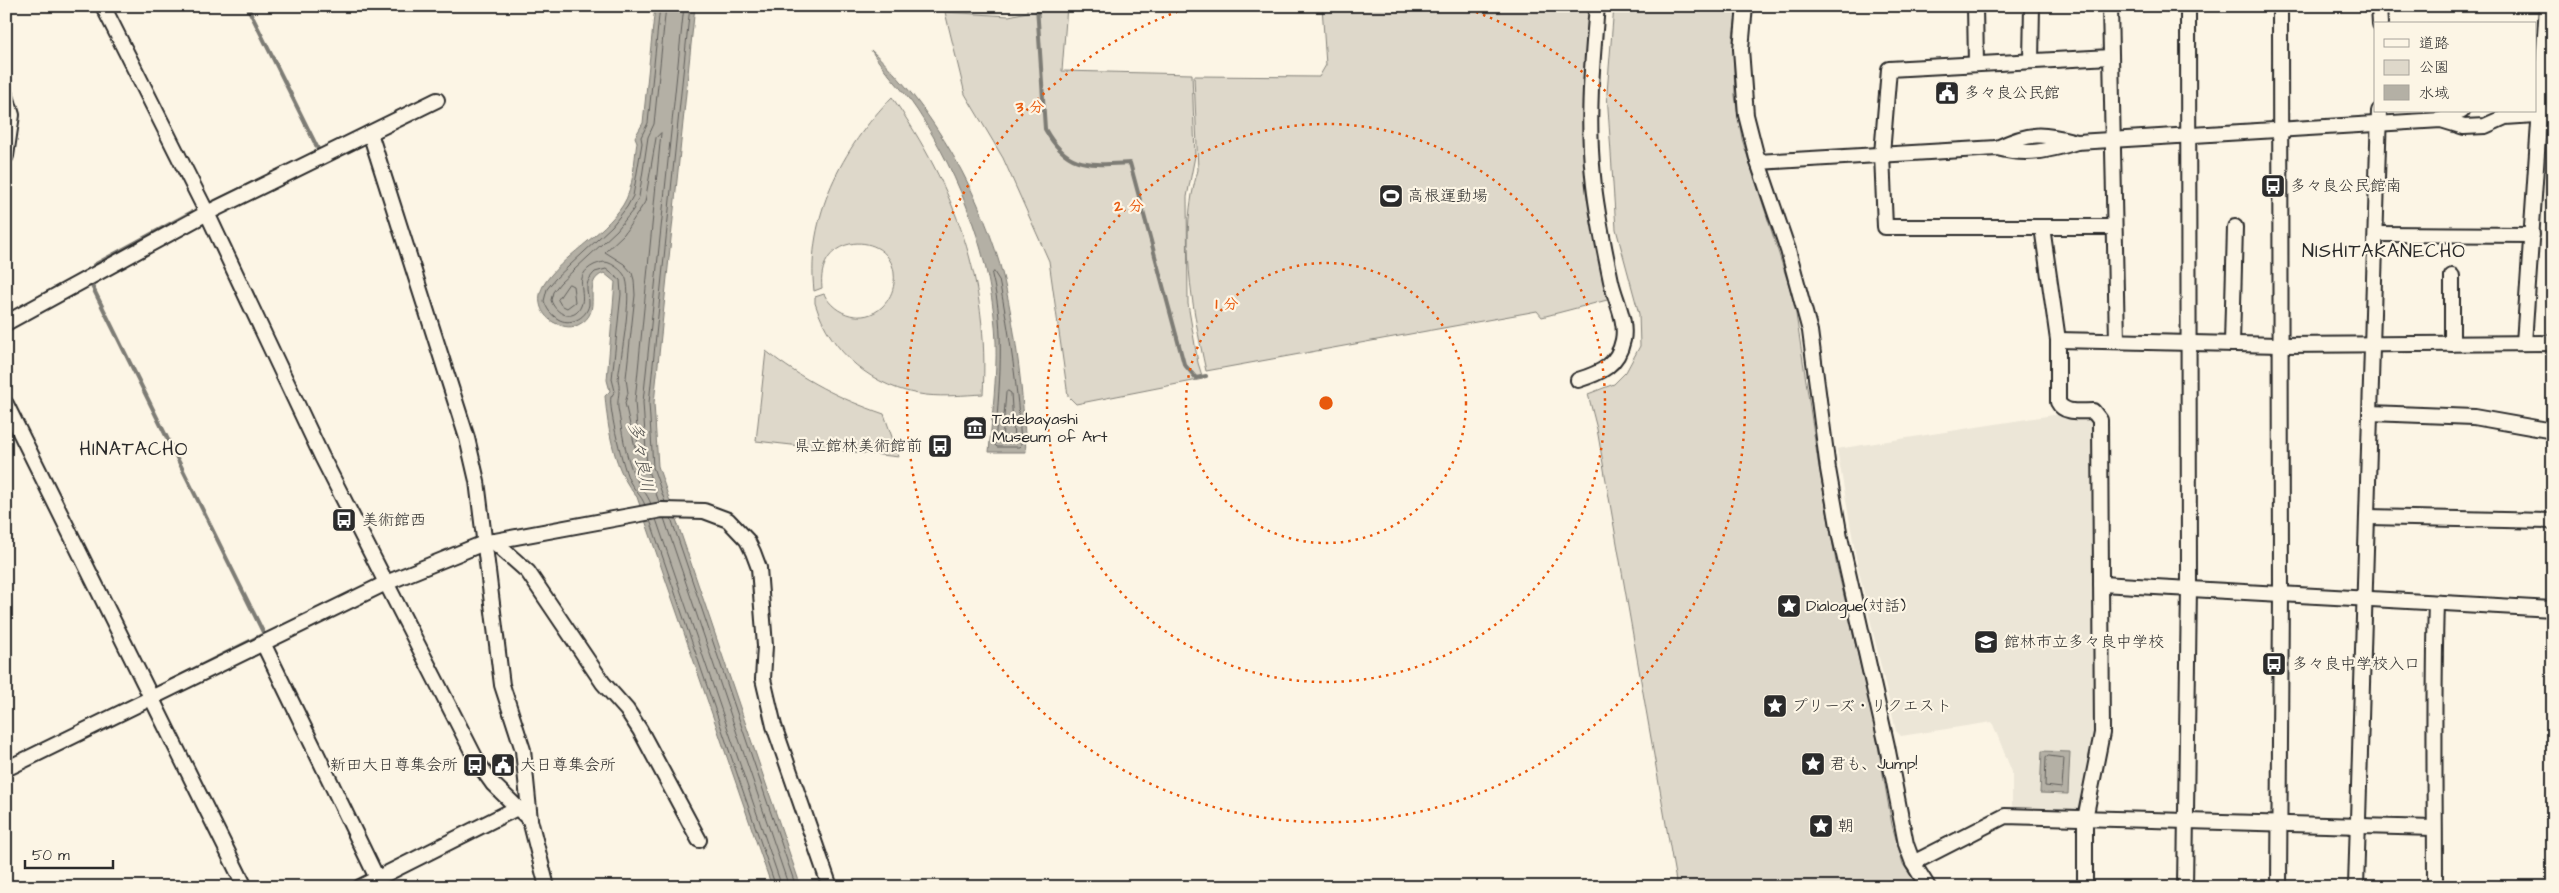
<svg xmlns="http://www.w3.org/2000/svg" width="2559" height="893" font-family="'Architects Daughter','Klee One',sans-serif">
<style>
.built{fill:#ece6d7}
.green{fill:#ded8ca;stroke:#84827a}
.water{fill:#b4b0a5;stroke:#7d7b74}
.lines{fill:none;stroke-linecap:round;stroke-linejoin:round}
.shore{stroke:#62605c;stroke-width:1}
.stream{stroke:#7d7b74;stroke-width:4}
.minor-casing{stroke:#2b2b2b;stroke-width:18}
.minor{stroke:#fcf5e5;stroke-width:14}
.ring{fill:none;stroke:#e8590c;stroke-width:2.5;stroke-dasharray:2.5 5}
.labels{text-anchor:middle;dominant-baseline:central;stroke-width:4.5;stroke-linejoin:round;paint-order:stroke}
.poi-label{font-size:16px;fill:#2b2b2b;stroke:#fcf5e5;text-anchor:start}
.water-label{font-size:18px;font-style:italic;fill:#545350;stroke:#fcf5e5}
.quarter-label{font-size:19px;letter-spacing:1px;fill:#2b2b2b;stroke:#fcf5e5}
.centre{fill:#e8590c;stroke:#fcf5e5;stroke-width:2.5}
.ring-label{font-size:15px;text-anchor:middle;font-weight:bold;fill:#e8590c;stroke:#fcf5e5;stroke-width:4.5;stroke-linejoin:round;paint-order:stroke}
</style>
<rect width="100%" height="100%" fill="#fcf5e5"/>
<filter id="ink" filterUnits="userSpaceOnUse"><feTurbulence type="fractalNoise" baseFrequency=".02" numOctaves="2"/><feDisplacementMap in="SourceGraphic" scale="10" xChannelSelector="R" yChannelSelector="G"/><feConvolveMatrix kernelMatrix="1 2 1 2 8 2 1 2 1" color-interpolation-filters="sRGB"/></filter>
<g filter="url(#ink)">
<polygon class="built" points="2053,415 2089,417 2096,422 2097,732 2083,807 2078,813 2016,810 2012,806 2012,772 1992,722 1901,736 1896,731 1857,563 1837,449"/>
<g class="green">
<polygon points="1027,6 1067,6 1062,71 1192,74 1195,156 1187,197 1188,304 1198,363 1203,379 1076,404 1068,396 1049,261 1003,158 965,94 945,12 1009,16 1027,12"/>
<path d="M1322 6H1589L1584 96 1590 208 1611 299 1542 317 1537 311 1206 371C1192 307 1178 235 1198 170L1194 76 1319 77 1326 65Z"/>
<polygon points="1614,6 1737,6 1733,37 1735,96 1742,139 1794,301 1818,461 1836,562 1874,723 1892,825 1903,864 1918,887 1677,887 1597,429 1588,394 1614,384 1626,372 1640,346 1639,314 1616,229 1607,93"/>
<path d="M892 97C955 188 990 282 983 394 964 395 945 397 926 395 873 389 830 352 815 303V297L824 294C835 316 864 324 882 307 889 300 893 292 894 283 900 230 815 228 822 288L814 291C806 218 842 148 892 97Z"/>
<path d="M766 351C803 380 840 399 884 414L899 457 756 441Z"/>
</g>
<g class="water">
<path d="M655 6H695L654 403 658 466 801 887H772L637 497C614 471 608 430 605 396L610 391 607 380 615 282 604 273C579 282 606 312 578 325 569 329 561 326 553 322 540 314 536 299 543 286 561 256 603 236 623 205 634 188 634 161 637 142L635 137 643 123Z"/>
<path d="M871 50C933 106 984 199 1004 280 1017 337 1023 394 1026 452H989C992 415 997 379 996 342 993 261 961 177 917 110 903 89 884 72 871 50Z"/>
<polygon points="2042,751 2070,752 2068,794 2040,793"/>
</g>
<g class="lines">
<g class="shore">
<polygon points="661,133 635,401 638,444 635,447 625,403 628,393 626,378 635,295 634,280 632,273 624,264 605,252 624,234 645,202 656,138"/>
<path d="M994 272 999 280C1010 335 1018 389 1021 445L1019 447H997L995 445C999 388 1006 331 992 275Z"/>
<polygon points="569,284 573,286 575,302 567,308 561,305 558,300"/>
<polygon points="1008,391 1011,393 1014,439 1012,441 1002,439 1006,393"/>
<polyline points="659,502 647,468 643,402 684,6"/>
<polyline points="665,502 653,467 649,403 690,6"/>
<path d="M651 504C647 493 640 487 635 477 625 456 622 431 618 408 617 397 621 392 618 379 621 357 632 297 626 279 624 272 616 266 609 263 604 261 599 263 594 265 572 276 587 292 581 306 574 323 555 314 551 300L553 292 560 283 617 230 633 210 639 197 648 137 654 124 666 6"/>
<path d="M645 505C641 495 635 491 630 482 624 472 608 407 611 397 612 395 614 393 615 391L612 379 621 294 620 280 606 269 595 272C591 276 588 280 587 285 586 292 590 299 589 305 586 319 569 326 558 319 550 314 547 309 544 301L547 289 555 279 612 226 627 207 633 196 642 143 641 137 648 123 660 6"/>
<polyline points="664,518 789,887"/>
<polyline points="671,518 796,887"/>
<polyline points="656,519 782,887"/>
<polyline points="650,520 776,887"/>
<polygon points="2049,756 2064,758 2062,788 2045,786 2046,758"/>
</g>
<g class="stream">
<polyline points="247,6 319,151 317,152"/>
<path d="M1037 6 1045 129C1067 169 1088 165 1130 163L1184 364 1196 378 1206 376"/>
<polyline points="211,203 252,183"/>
<polyline points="94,265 192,212"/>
<polyline points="92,286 264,634 158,687"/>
</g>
<defs>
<g id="minor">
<polyline points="103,6 207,213 322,457 478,763 493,784 530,820 547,887"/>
<polyline points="1745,6 1741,49 1746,115 1758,162 1788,250 1810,331 1828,469 1840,537 1887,746 1906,844 1913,863 1928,887"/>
<polyline points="1975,6 1976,64"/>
<polyline points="2110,6 2117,341"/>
<polyline points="2379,6 2380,24"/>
<polyline points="2111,57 1889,69 1882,154 1885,227 2114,227"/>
<polyline points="2031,61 2032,6"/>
<polyline points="6,96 12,115 6,156"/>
<polyline points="2441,120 2462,111"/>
<polyline points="370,133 467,438 477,481 502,685 523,750 530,820"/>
<path d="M1997 148C2030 132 2042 133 2077 142"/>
<path d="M1758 162 1997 148C2028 156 2047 151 2077 142L2441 120 2464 127 2485 126 2505 117 2553 114"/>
<path d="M2042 227 2058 340V402C2064 414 2080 411 2093 411L2100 420 2102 733 2085 819V887"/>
<polyline points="2376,234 2532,235"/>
<polyline points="6,323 207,213 437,100"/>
<polyline points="2058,340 2281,345 2553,343"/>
<polyline points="2524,343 2547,6"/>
<polyline points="2232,344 2235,227"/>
<polyline points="2452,344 2452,276"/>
<path d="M1578 380C1601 373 1618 365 1623 340 1627 320 1615 300 1611 281 1604 247 1596 211 1593 176 1587 120 1592 63 1597 6"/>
<polyline points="6,404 245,887"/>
<polyline points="2370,413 2474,417 2553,431"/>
<polyline points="2368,517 2553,521"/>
<polyline points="493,541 528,572 603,683 627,710 640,730 699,840"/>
<polyline points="2101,584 2553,609"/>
<polyline points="263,643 377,878"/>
<polyline points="6,769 386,583 484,543 662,510 704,511 728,520 747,540 753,552 759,568 765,646 763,679 774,726 830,887"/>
<polyline points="1913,863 2005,816 2434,828"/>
<polyline points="360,887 517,808"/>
<polyline points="2185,887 2189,587 2188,6"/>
<polyline points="2279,887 2281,594 2280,6"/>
<polyline points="2356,887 2379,111"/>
<path d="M2435 887C2435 792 2433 698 2436 603"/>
</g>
</defs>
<use href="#minor" class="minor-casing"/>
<use href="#minor" class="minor"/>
</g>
</g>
<g class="ring">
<circle cx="1326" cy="403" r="140"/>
<circle cx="1326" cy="403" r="279"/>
<path d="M1462 7A419 419 0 1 1 1190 7"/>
</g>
<defs>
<symbol id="civic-square" viewBox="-11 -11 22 22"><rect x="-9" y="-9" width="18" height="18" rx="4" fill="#2b2b2b" stroke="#fcf5e5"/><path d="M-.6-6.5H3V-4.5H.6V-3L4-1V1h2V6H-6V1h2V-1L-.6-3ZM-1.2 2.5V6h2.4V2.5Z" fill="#fff"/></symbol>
<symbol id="bus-square" viewBox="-11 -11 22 22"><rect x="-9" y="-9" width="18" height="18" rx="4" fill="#2b2b2b" stroke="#fcf5e5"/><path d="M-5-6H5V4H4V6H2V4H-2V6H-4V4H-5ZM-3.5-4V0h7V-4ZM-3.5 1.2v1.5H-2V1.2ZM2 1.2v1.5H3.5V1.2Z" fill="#fff"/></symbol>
<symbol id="stadium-square" viewBox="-11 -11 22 22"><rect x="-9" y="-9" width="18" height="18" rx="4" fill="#2b2b2b" stroke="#fcf5e5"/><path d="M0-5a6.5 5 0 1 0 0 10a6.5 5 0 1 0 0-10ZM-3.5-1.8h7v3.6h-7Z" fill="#fff"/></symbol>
<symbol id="museum-square" viewBox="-11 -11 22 22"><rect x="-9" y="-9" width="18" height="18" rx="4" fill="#2b2b2b" stroke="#fcf5e5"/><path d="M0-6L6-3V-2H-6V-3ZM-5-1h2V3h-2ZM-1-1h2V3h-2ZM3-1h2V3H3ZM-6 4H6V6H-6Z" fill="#fff"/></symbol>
<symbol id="sight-square" viewBox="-11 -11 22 22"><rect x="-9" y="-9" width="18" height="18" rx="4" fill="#2b2b2b" stroke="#fcf5e5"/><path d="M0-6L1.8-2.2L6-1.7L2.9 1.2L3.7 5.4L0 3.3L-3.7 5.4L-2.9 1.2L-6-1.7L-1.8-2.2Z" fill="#fff"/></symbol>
<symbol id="school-square" viewBox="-11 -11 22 22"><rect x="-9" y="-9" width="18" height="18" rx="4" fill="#2b2b2b" stroke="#fcf5e5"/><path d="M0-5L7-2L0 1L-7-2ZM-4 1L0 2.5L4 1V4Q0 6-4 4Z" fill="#fff"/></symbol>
</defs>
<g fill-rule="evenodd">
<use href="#civic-square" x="1933" y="79" width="28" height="28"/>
<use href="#bus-square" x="2259" y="172" width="28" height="28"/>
<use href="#stadium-square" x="1377" y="182" width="28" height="28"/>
<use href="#museum-square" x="961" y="414" width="28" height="28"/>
<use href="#bus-square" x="926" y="432" width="28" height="28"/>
<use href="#bus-square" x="330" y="506" width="28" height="28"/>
<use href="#sight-square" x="1775" y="592" width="28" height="28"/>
<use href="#school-square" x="1972" y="628" width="28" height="28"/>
<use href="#bus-square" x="2260" y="650" width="28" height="28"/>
<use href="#sight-square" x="1761" y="692" width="28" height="28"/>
<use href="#sight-square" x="1799" y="750" width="28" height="28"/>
<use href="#bus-square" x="461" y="751" width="28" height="28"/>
<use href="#civic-square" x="489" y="751" width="28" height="28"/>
<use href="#sight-square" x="1807" y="812" width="28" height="28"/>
</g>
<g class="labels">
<g class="poi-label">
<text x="1964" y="93">多々良公民館</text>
<text x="2290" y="186">多々良公民館南</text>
<text x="1408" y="196">高根運動場</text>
<text x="992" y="419">Tatebayashi<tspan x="992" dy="18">Museum of Art</tspan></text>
<text x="922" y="446" text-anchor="end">県立館林美術館前</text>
<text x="362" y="520">美術館西</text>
<text x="1806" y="606">Dialogue(対話)</text>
<text x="2004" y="642">館林市立多々良中学校</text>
<text x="2292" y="664">多々良中学校入口</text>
<text x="1792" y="706">プリーズ・リクエスト</text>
<text x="1830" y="764">君も、Jump!</text>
<text x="458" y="765" text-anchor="end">新田大日尊集会所</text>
<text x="520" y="765">大日尊集会所</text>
<text x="1838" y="826">朝</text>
</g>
<g class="water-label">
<text transform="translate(641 457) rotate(79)">多々良川</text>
</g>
<g class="quarter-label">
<text x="2384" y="251">NISHITAKANECHO</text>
<text x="134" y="449">HINATACHO</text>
</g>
</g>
<circle cx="1326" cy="403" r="8" class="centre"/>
<g class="ring-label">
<text x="1030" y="112">3 分</text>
<text x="1129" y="211">2 分</text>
<text x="1227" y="309">1 分</text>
</g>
<rect width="2559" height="893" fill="none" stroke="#fcf5e5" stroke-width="25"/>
<rect x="12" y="12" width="2534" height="868" fill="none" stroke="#2b2b2b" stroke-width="2" filter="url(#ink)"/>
<rect x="2374" y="22" width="162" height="90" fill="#fcf5e5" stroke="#a8a49b"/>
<rect x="2384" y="39" width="25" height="8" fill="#fcf5e5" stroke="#a8a49b"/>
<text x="2419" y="48" font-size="15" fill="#2b2b2b">道路</text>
<rect x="2384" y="60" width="25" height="15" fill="#ded8ca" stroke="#a8a49b"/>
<text x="2419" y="72" font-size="15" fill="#2b2b2b">公園</text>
<rect x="2384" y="85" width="25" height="15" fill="#b4b0a5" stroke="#a8a49b"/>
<text x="2419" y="98" font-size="15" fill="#2b2b2b">水域</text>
<path d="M25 860v8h88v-8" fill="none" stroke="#2b2b2b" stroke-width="2.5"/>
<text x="32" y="860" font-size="15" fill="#2b2b2b" stroke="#fcf5e5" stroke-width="4" paint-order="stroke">50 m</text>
</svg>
